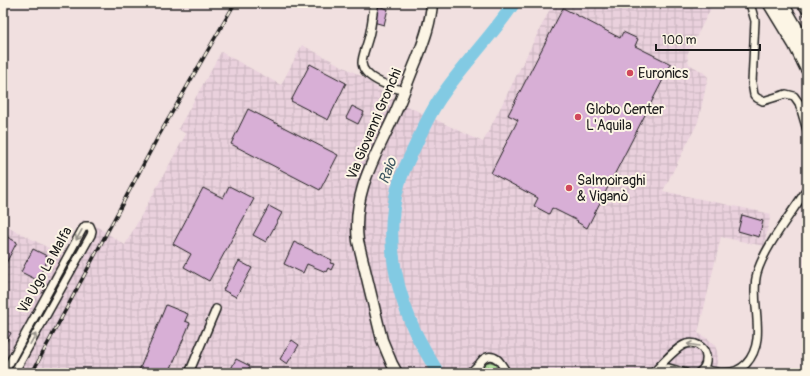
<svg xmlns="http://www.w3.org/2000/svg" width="810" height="376" font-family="Pangolin,sans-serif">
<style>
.industrial{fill:url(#industrial-grid)}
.grass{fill:url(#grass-tufts);stroke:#69805f}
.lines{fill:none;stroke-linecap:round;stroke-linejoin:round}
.river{stroke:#82cae3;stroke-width:13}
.building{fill:#d8afd6;stroke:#1c1c1c}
.street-casing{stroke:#1c1c1c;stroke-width:10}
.secondary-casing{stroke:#1c1c1c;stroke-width:13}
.highway-casing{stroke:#1c1c1c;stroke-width:16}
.street{stroke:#fcf5e5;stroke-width:7}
.secondary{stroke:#fcf5e5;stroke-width:10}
.highway{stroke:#fcf5e5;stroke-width:13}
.rail-casing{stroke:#1c1c1c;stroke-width:3.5}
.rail{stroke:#fcf5e5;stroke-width:2;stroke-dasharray:6;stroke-linecap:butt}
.oneway{stroke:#97938b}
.poi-dot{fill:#d1495b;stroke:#fcf5e5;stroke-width:1.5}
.labels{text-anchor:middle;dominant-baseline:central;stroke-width:4;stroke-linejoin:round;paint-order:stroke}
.poi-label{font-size:14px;fill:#1c1c1c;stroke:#fcf5e5;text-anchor:start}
.street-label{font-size:14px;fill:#1c1c1c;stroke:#fcf5e5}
.water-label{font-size:15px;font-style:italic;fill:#405962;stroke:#fcf5e5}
</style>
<defs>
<pattern id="industrial-grid" width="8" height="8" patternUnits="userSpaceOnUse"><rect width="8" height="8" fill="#ead1dd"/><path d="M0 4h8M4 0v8" fill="none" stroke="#c8b3bd"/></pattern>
<pattern id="grass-tufts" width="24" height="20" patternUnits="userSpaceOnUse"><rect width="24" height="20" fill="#b6e4a2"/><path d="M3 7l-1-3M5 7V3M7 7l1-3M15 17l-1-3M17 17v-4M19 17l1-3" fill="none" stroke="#9cc38b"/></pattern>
</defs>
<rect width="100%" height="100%" fill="#f1e0e0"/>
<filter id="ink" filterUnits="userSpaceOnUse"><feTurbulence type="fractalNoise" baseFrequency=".025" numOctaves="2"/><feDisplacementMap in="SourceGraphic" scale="8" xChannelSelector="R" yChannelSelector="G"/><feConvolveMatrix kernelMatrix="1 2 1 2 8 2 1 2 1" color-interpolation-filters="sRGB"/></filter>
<g filter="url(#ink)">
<polygon class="industrial" points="553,3 711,3 713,4 687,55 689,64 703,72 708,77 698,122 663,191 771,214 764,246 721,237 698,333 708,339 714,344 717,351 718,359 714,373 3,373 3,224 62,255 83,220 99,228 125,245 186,134 178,129 221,52 281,85 302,45 365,78 388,97 483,142"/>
<polygon class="grass" points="490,362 494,363 500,373 485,373 483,366 486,363"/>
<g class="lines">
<path class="river" d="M438 373C429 357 419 342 412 325 393 280 385 230 399 183 403 170 410 157 416 144 424 126 432 109 443 94 465 62 493 35 514 3"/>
</g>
<g class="building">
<polygon points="377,6 388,9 384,25 373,22"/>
<polygon points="563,8 620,38 623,32 638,39 635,46 671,64 587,228 577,222 578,221 552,208 549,214 534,206 538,198 491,173 518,120 508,115"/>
<polygon points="310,64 346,83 328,120 291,101"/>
<polygon points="352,106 364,112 358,124 346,118"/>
<polygon points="248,109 338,155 320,190 231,144"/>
<polygon points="229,186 254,199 209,281 184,267 191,254 173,244 203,188 223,198"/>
<polygon points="269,206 282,213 266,242 253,235"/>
<polygon points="742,215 763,221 759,237 738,231"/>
<polygon points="3,235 17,242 3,269"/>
<polygon points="294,242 332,260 330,263 334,264 331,270 328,268 326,272 307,264 303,273 284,264"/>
<polygon points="33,249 49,257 37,280 21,272"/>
<polygon points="239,261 252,268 236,297 223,290"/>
<polygon points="166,305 188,314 185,321 190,323 169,373 138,373"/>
<polygon points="3,329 11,333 3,348"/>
<polygon points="292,340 299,345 287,364 280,359"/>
<polygon points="236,359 250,366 246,373 229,373"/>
</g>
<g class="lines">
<defs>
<g id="street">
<path d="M375 3C372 14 372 25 369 36 367 45 362 55 362 63 363 79 392 87 404 91"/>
<polyline points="748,3 751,7 755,21 752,83 754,95 757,98 763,101 786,94 794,96 799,103 807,130"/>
<polyline points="801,3 807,12"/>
<path d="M703 369C719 373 734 376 746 364 769 339 749 302 757 273 765 246 792 213 807 189"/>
<polyline points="658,371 669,368 686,373"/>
<polyline points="4,373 82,230 85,226 90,226 92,231 91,235 14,373"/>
<polyline points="189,373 216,309"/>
<polyline points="470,373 478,365"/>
<path d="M478 373C476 363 487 351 497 359 501 362 504 369 507 373"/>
<path d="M653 373C661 365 676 347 686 344 705 339 714 363 698 373"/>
</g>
<path id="secondary" d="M397 373 392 364 382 340 358 241C352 194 374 159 393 118 402 98 409 78 417 59 424 41 431 22 432 3"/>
<g id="highway">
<polyline points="770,3 795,44 807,68"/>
<polyline points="781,3 807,48"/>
</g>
</defs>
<use href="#street" class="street-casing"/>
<use href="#secondary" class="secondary-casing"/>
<use href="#highway" class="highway-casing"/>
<use href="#street" class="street"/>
<use href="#secondary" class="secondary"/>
<use href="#highway" class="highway"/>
<defs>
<polyline id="rail" points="32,373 158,137 235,3"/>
</defs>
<use href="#rail" class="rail-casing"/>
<use href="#rail" class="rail"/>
</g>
<defs><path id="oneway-shaft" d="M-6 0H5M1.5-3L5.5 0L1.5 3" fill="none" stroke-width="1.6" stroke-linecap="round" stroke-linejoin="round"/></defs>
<g class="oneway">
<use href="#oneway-shaft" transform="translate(79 235) rotate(119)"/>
<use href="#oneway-shaft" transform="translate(33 339) rotate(-61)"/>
<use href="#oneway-shaft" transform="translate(693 345) rotate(-170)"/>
</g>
</g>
<g class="poi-dot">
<circle cx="630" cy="73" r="4"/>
<circle cx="578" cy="117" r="4"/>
<circle cx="569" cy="188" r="4"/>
</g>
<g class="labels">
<g class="poi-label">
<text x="638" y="73">Euronics</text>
<text x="586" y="109">Globo Center<tspan x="586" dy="16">L'Aquila</tspan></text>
<text x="577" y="180">Salmoiraghi<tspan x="577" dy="16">&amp; Viganò</tspan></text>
</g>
<g class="street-label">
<text transform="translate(374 124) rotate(-67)">Via Giovanni Gronchi</text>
<text transform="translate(45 270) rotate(-61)">Via Ugo La Malfa</text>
</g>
<g class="water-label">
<text transform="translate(388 171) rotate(-70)">Raio</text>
</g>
</g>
<rect width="810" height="376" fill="none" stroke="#fcf5e5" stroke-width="16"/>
<rect x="8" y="8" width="794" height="360" fill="none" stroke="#1c1c1c" stroke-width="1.5" filter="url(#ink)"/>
<path d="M656 44v6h104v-6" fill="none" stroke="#1c1c1c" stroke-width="2"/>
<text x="662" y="44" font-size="12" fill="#1c1c1c" stroke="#fcf5e5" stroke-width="3" paint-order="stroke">100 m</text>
</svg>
